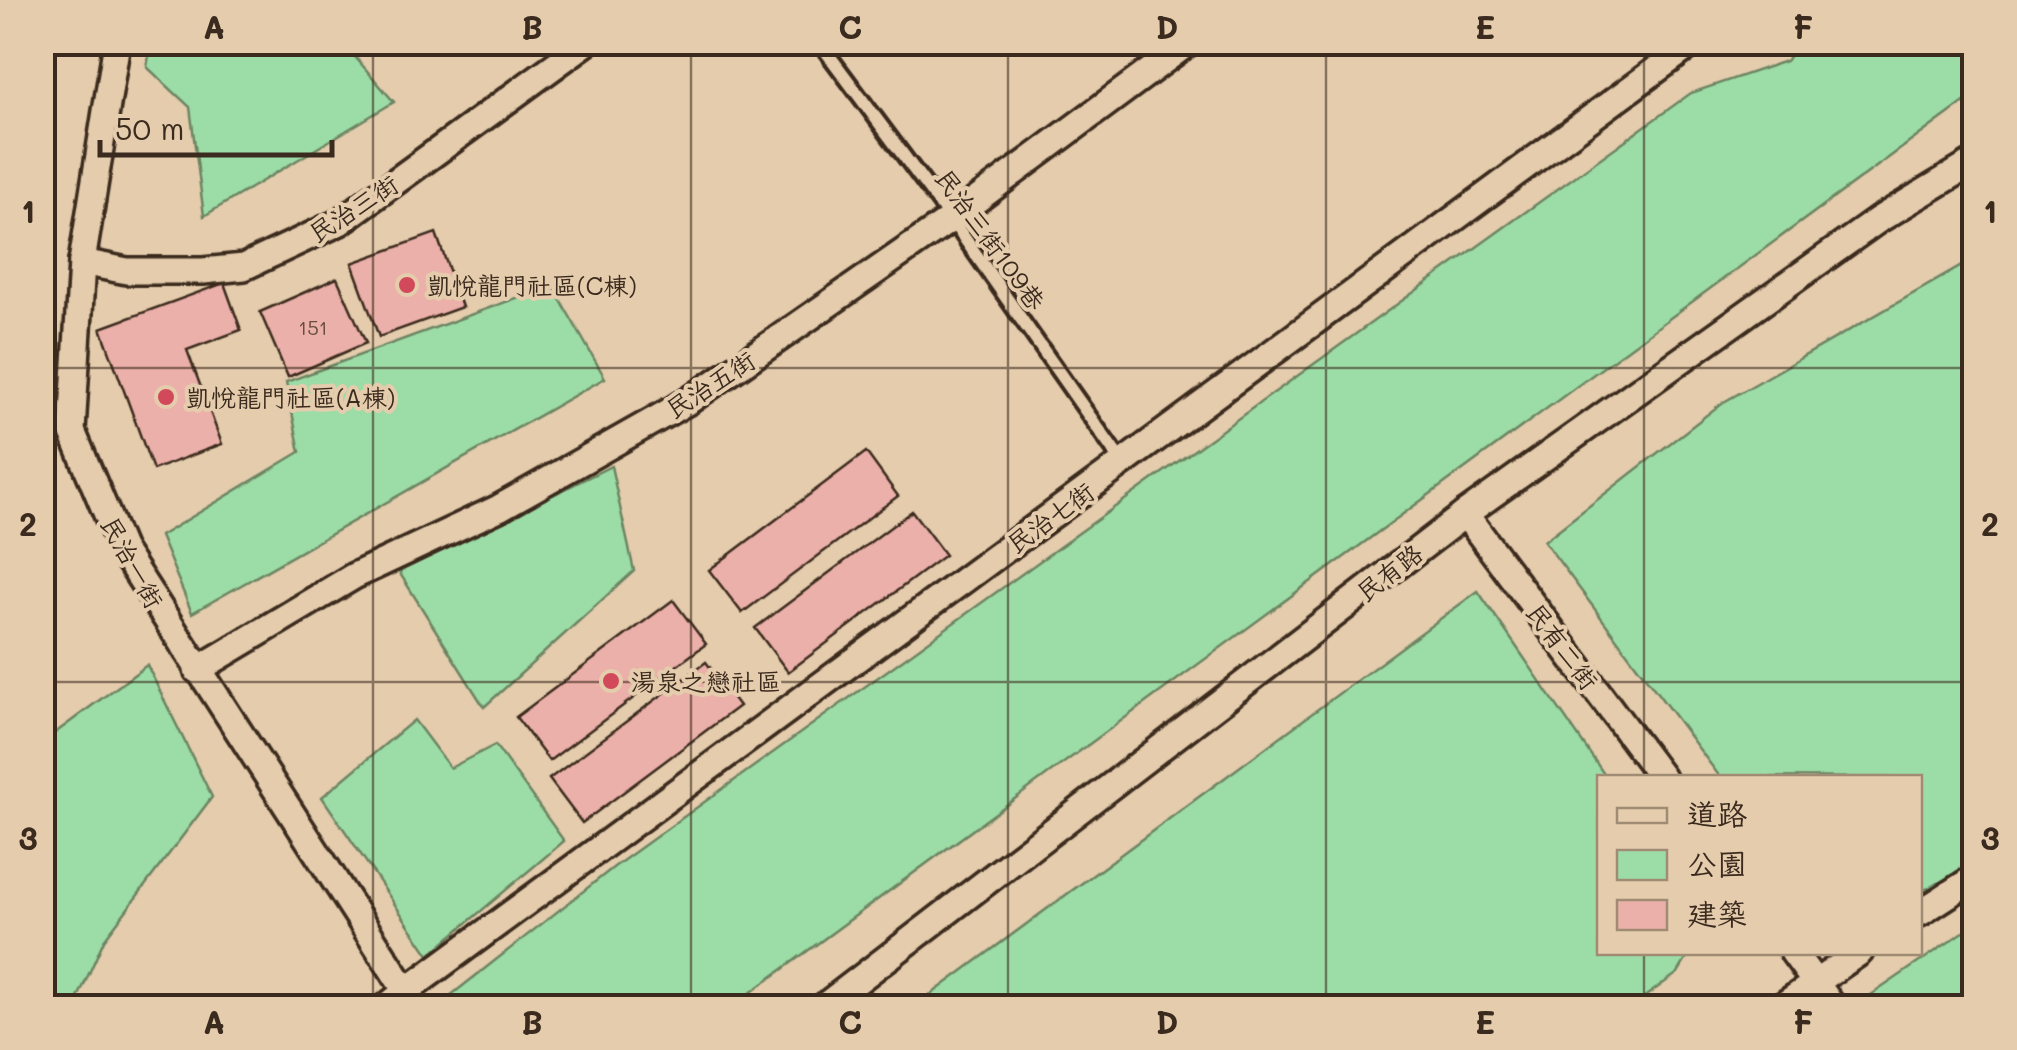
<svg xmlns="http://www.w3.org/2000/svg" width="2017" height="1050" font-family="Mali,'LXGW WenKai TC',sans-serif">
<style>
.green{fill:#9cdda7;stroke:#6c8462;stroke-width:2.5}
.building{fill:#ebb0a9;stroke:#3b2a1e;stroke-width:2.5}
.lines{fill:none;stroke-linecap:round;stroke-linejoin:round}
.lane-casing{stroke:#3b2a1e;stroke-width:20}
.street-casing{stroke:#3b2a1e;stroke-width:32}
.lane{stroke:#e4ccad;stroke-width:12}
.street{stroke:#e4ccad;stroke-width:25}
.grid{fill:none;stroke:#3b2a1e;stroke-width:2.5;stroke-opacity:0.55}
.poi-dot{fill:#d1495b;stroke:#e4ccad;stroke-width:4}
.labels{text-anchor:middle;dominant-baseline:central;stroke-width:8;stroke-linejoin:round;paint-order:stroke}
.number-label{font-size:20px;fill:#674c41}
.street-label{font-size:25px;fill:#3b2a1e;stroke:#e4ccad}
.poi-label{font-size:25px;fill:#3b2a1e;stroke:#e4ccad;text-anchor:start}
.neatline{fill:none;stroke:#3b2a1e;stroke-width:4}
.grid-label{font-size:32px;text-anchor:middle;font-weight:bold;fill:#3b2a1e}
</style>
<rect width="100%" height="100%" fill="#e4ccad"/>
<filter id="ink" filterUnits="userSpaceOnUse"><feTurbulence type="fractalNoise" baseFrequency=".01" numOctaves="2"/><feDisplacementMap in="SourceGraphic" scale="20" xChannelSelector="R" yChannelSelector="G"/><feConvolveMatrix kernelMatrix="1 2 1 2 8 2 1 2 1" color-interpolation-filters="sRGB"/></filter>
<g filter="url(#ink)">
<g class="green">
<polygon points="151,43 343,43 394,102 204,216 190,107 147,67"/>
<polygon points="1799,43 1974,43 1974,95 731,1007 436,1007 614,867 1691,93 1786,61"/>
<polygon points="1974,259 1974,865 1920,892 1920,778 1720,777 1544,541 1722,403"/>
<polygon points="552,285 605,378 192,613 160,536 300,452 286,382"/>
<polygon points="611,466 634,571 484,707 399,572"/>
<polygon points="1478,591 1606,777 1600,778 1600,952 1690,953 1678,973 1629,1008 914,1007"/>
<polygon points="147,665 212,797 104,940 74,1007 43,1007 43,742"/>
<polygon points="414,720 450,768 495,745 564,841 429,955 322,797"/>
<polygon points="1974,927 1974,1007 1880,1007 1871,995 1962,933"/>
</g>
<g class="building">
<polygon points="436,233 462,307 379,337 352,263"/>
<polygon points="337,278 366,343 288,377 260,312"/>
<polygon points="224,283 241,330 187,350 222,444 153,470 101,328"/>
<polygon points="866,452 898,496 742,613 709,570"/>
<polygon points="912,511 945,555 788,672 755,628"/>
<polygon points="673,600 706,644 549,761 516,717"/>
<polygon points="706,662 739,706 582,823 549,779"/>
</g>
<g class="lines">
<defs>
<polyline id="lane" points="819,42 951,219 1123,464"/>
<g id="street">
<polyline points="117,42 82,262 72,431 122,550 406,991 385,1008"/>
<polyline points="82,262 127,271 203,271 244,267 340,222 587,42"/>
<polyline points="1465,514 1662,778"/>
<polyline points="197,670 354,576 499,508 690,400 951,219 1189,42"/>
<polyline points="1920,913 1974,878"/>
<polyline points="1793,952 1834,1008"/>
<polyline points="406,991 1694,42"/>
<polyline points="822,1008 1465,514 1878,220 1974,162"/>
<polyline points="1779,1008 1860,952"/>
</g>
</defs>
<use href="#lane" class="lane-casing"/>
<use href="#street" class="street-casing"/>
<use href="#lane" class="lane"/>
<use href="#street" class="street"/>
</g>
</g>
<path class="grid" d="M373 42V1008M691 42V1008M1008 42V1008M1326 42V1008M1644 42V778M42 368H1974M42 682H1974M1644 952V1008"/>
<g class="poi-dot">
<circle cx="407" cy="285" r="10"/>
<circle cx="166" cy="397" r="10"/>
<circle cx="611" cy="681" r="10"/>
</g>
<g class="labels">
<g class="number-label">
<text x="313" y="327">151</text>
</g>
<g class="street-label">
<text transform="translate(353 208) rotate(-33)">民治三街</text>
<text transform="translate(991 239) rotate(54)">民治三街109巷</text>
<text transform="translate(710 384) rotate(-33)">民治五街</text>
<text transform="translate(1050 517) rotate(-36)">民治七街</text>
<text transform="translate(133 562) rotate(61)">民治一街</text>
<text transform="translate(1389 572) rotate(-38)">民有路</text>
<text transform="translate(1563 646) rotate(53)">民有二街</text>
</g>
<g class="poi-label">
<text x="427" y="285">凱悅龍門社區(C棟)</text>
<text x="186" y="397">凱悅龍門社區(A棟)</text>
<text x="631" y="681">湯泉之戀社區</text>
</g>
</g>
<rect width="2017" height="1050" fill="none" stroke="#e4ccad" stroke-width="110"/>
<rect x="1597" y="775" width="325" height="180" fill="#e4ccad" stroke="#a08b74" stroke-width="2.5"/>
<rect x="1617" y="808" width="50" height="15" fill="#e4ccad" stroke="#a08b74" stroke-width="2.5"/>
<text x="1687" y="825" font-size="30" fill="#3b2a1e">道路</text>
<rect x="1617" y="850" width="50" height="30" fill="#9cdda7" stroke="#a08b74" stroke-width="2.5"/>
<text x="1687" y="875" font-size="30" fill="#3b2a1e">公園</text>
<rect x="1617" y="900" width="50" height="30" fill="#ebb0a9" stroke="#a08b74" stroke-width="2.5"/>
<text x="1687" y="925" font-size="30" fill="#3b2a1e">建築</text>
<path d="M100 140v15h232v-15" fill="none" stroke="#3b2a1e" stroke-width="5"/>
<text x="115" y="140" font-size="30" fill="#3b2a1e" stroke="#e4ccad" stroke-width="8" paint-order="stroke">50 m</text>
<rect x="55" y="55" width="1907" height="940" class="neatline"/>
<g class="grid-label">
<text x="214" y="39">A</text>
<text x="532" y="39">B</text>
<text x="850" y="39">C</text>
<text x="1167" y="39">D</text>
<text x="1485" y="39">E</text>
<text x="1803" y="39">F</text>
<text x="28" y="223">1</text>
<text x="1990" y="223">1</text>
<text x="28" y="536">2</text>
<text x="1990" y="536">2</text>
<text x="28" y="850">3</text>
<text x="1990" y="850">3</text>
<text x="214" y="1034">A</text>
<text x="532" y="1034">B</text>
<text x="850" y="1034">C</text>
<text x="1167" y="1034">D</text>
<text x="1485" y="1034">E</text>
<text x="1803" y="1034">F</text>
</g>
</svg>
